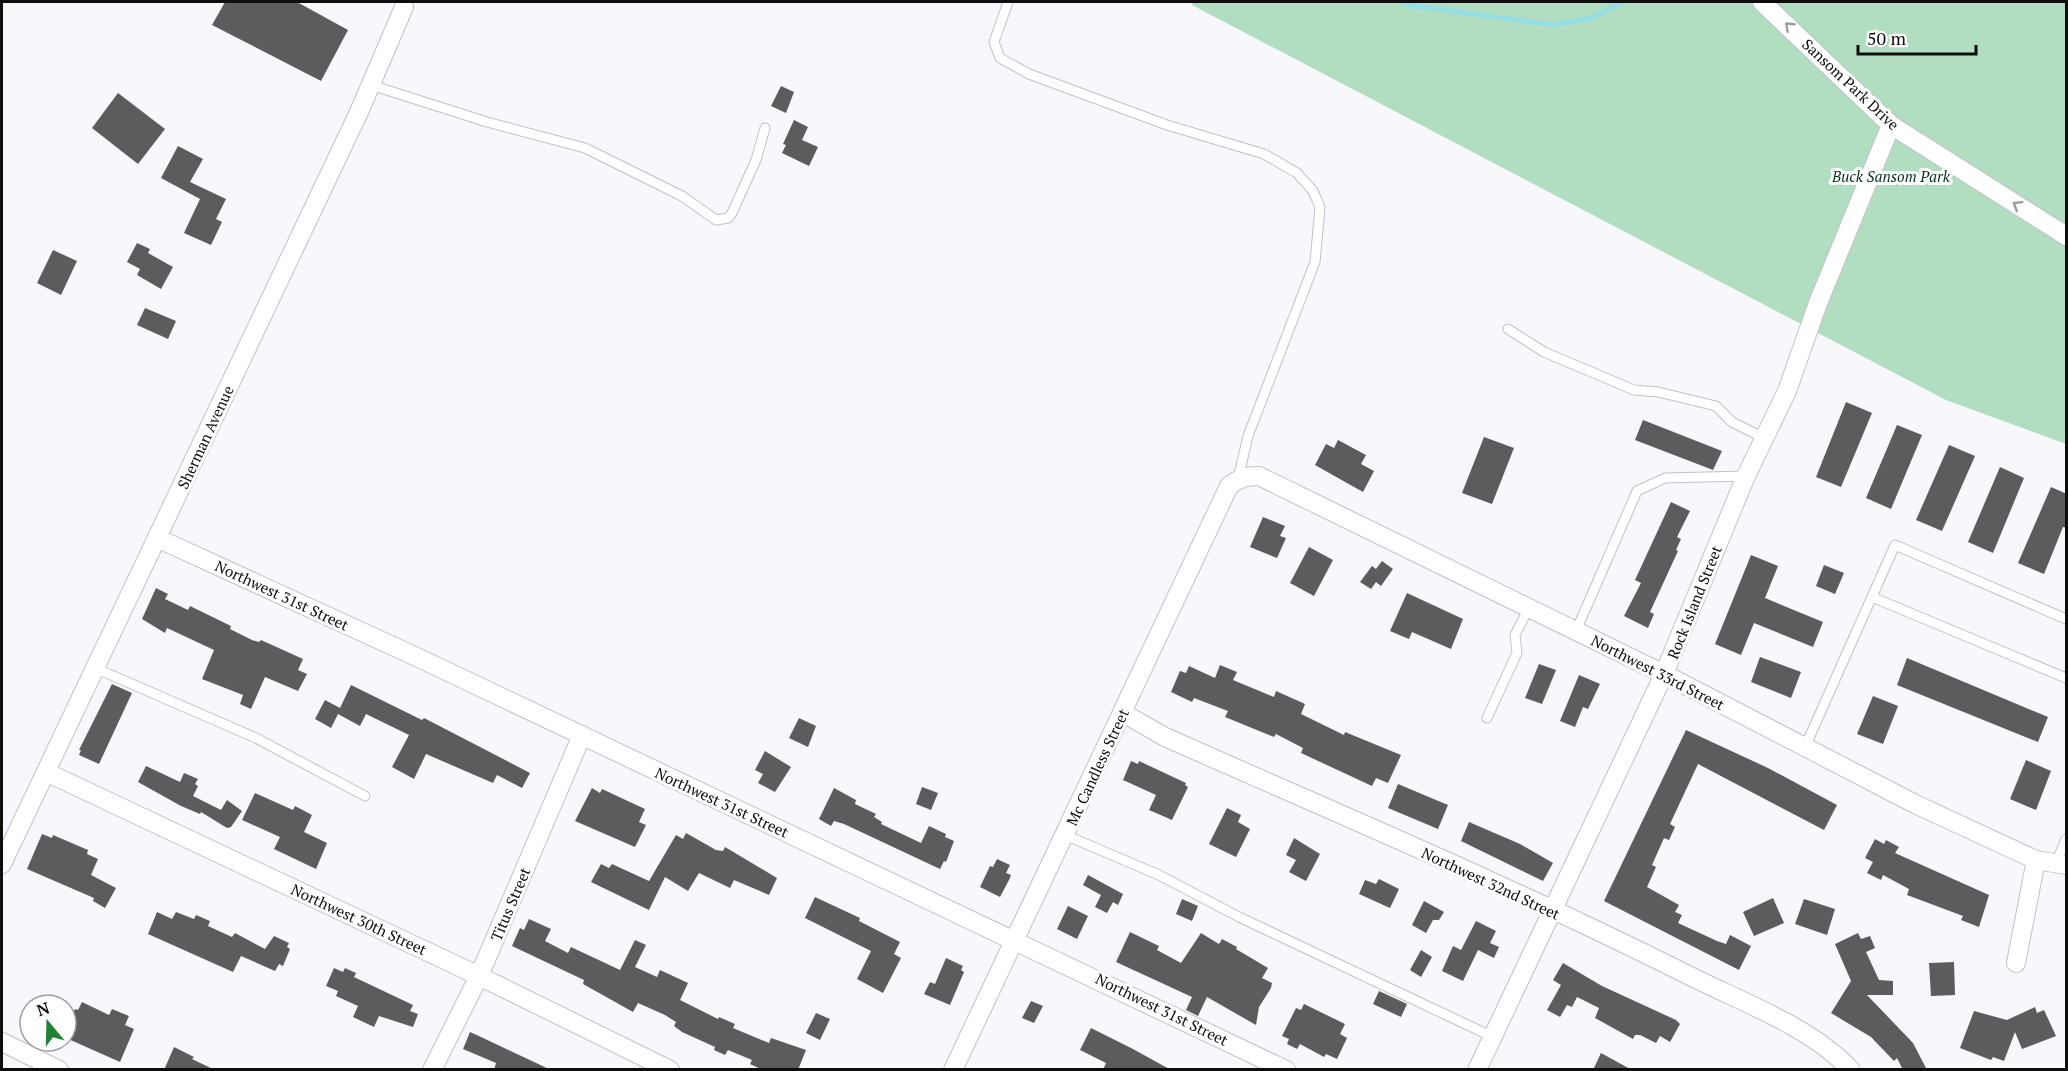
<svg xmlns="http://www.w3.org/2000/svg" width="2068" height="1071" font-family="'PT Serif',serif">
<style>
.green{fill:#b1dec0}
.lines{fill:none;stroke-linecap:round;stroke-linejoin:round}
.stream{stroke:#93dee7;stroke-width:4.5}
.building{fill:#5c5c5f}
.service-casing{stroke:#c1c2c5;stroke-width:11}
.minor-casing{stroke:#c1c2c5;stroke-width:20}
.service{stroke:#fff;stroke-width:9}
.minor{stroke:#fff;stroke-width:18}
.oneway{stroke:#9e9e9f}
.labels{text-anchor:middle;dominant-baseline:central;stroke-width:6;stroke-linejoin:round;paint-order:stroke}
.street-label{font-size:15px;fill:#0d0d0e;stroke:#fff}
.park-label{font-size:15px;font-style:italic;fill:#06331c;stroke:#fff}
</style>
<rect width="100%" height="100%" fill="#f8f8fc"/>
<polygon class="green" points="1193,2 2066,2 2066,444 1946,400 1192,5"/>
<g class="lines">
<polyline class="stream" points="1401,2 1408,5 1553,25 1591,18 1623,2"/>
</g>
<g class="building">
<polygon points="225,2 297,2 348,30 321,81 212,25"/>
<polygon points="781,86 794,92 786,113 771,106"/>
<polygon points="118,93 165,129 138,164 92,128"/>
<polygon points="794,120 808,127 802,140 818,147 809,166 782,153 786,145 783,144"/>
<polygon points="178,146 203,159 190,182 226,199 216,219 222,222 211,245 184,233 200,199 161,178"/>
<polygon points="137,243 150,249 148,253 173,267 161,289 137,275 140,269 127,262"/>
<polygon points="53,250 77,261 61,295 37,283"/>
<polygon points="145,308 176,321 168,339 137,325"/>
<polygon points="1846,402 1872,413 1841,487 1816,477"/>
<polygon points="1643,420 1722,451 1713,470 1635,440"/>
<polygon points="1897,425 1922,435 1891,509 1866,498"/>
<polygon points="1484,437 1514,448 1492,504 1462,493"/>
<polygon points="1338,440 1366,455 1361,464 1374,471 1363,492 1315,465 1326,444 1334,448"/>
<polygon points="1949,445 1975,456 1942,531 1916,520"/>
<polygon points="2000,467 2024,478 1993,553 1968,542"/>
<polygon points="2051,487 2067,494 2067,528 2063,527 2044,574 2018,563"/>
<polygon points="1671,502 1690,511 1677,537 1681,539 1676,550 1678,551 1650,612 1654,614 1648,628 1624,616 1641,583 1635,580"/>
<polygon points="1263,517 1285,526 1280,536 1286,538 1277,558 1250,547"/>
<polygon points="1309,547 1333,560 1314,596 1290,583"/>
<polygon points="1751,555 1778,566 1765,598 1823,622 1813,647 1754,623 1741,655 1715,644"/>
<polygon points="1382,561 1393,569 1381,586 1376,582 1371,589 1360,582 1372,566 1376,569"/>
<polygon points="1824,565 1844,573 1835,594 1816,586"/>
<polygon points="156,588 168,594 165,599 188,610 190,606 231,626 230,629 252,640 259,642 261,640 303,659 298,670 307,674 298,691 265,677 251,709 240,704 243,695 202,679 214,650 167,628 165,633 142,619"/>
<polygon points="1407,593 1463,619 1451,649 1412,632 1409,639 1390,631"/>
<polygon points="1760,657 1801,672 1791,698 1751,682"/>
<polygon points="1907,658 2048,717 2038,742 1897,685"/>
<polygon points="1539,664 1556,670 1542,704 1525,698"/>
<polygon points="1220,665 1237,672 1233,680 1274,697 1276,691 1305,704 1301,714 1344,735 1345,732 1401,755 1388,783 1376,778 1372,786 1301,753 1303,748 1276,734 1274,737 1225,717 1228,711 1194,698 1192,702 1171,692 1180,671 1186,673 1189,666 1215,678"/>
<polygon points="1579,675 1600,684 1588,709 1583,707 1575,727 1560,721"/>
<polygon points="112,684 132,693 99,764 79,755 81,750 79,750"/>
<polygon points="351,685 422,720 424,718 530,773 522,788 497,775 493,783 426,754 414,779 392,767 409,735 366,714 360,726 338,714 331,728 315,719 325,700 340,708"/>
<polygon points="1873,696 1898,706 1883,744 1857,734"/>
<polygon points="799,718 816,726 808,747 789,738"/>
<polygon points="1686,730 1768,768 1837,805 1824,830 1698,764 1670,824 1675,827 1669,840 1664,838 1652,865 1656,867 1647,887 1679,905 1675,912 1682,915 1678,923 1717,941 1726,944 1730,935 1751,946 1739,970 1604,901"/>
<polygon points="765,751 791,767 775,792 758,783 763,774 755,770"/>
<polygon points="2026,760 2051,771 2036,810 2010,799"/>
<polygon points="1131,761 1138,764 1139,761 1186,783 1185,785 1188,787 1172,820 1149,810 1156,795 1123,780"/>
<polygon points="146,766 180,782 184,773 198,779 195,784 198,786 193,796 221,810 227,800 242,811 231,827 227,828 201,812 200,814 181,806 138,782"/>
<polygon points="1398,784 1448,805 1438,829 1388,808"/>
<polygon points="922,787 938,793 931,810 916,804"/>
<polygon points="592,788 600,793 602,789 645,809 639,822 646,825 635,847 575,821"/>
<polygon points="834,788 856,800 855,804 876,814 874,817 882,822 881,824 921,843 929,826 946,834 945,837 954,841 946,862 944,861 940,869 844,824 834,821 831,826 819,819"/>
<polygon points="255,793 293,810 295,806 312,815 304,832 327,843 316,869 274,849 280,837 242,820"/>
<polygon points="1227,808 1241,815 1238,822 1250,829 1236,857 1209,844"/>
<polygon points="1469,822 1520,844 1553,863 1543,881 1461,841"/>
<polygon points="686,833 716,850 723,851 725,847 777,878 769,895 734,880 730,888 699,873 688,891 665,877 649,910 591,882 601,864 609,868 612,864 649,881 676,835 683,839"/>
<polygon points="42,834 52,838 53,835 88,850 87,854 98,859 91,875 116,888 105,908 93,901 94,898 27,869"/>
<polygon points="1294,838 1320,854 1306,881 1289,872 1296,860 1286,855"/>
<polygon points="1875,839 1884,844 1886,840 1899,847 1895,853 1989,895 1979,927 1961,920 1963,916 1907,895 1909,889 1883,875 1881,880 1867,873 1873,862 1865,858"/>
<polygon points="997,859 1010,865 1006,873 1011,875 1009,880 1000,897 980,887 990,866 993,867"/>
<polygon points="1088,875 1123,894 1118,905 1113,902 1107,913 1095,907 1101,895 1083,885"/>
<polygon points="1379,879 1399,889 1390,908 1359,894 1365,880 1376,884"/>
<polygon points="815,897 860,918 859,921 900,942 894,954 901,958 883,993 857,979 871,951 805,918"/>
<polygon points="1773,898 1784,923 1754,936 1743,912"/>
<polygon points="1182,899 1198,906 1192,921 1176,914"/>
<polygon points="1804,899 1835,909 1827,935 1795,924"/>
<polygon points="1424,901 1444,912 1439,920 1433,920 1426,933 1412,925"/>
<polygon points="1068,906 1088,916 1077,939 1057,929"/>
<polygon points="157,912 172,919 176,912 194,919 196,915 210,921 208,926 232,937 235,933 265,949 274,936 289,943 287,947 290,949 283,966 279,964 275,971 241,956 233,972 148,934"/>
<polygon points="529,919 551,929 545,941 568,953 571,947 620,970 635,940 646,945 635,967 657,977 660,970 688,983 680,1000 718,1019 719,1017 735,1024 733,1028 769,1043 771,1038 806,1050 798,1070 763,1070 750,1064 752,1060 728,1050 725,1055 714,1050 715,1047 682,1032 674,1026 676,1022 665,1015 638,1003 633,1012 583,984 584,980 512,946 520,928 524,930"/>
<polygon points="1476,921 1496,931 1490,943 1499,947 1494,958 1478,950 1463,981 1442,971 1453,946 1461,950"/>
<polygon points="1130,932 1159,946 1157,950 1181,963 1201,933 1219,944 1222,939 1237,947 1236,949 1268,968 1262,978 1272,983 1271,988 1259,1007 1256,1025 1207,997 1198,1016 1186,1010 1192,997 1116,962"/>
<polygon points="1858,933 1861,939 1870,936 1875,948 1866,952 1879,980 1893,981 1893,995 1867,995 1913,1043 1927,1070 1903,1070 1897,1058 1894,1061 1871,1037 1831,1013 1851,981 1835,944"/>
<polygon points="1421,950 1432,957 1421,977 1410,970"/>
<polygon points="946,958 963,966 961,970 964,972 950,1005 924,994 930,982 935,984"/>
<polygon points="1954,962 1955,995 1931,996 1929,963"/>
<polygon points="1563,963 1602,986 1676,1020 1680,1024 1670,1042 1660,1036 1656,1043 1640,1035 1635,1035 1633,1039 1595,1018 1599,1008 1577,997 1572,1007 1567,1005 1560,1017 1547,1010 1561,985 1553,980"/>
<polygon points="334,968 343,972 345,968 356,973 354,977 413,1005 410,1011 418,1014 413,1027 379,1016 374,1027 353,1017 358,1006 336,996 338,991 326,986"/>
<polygon points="1379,991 1407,1004 1401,1017 1373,1004"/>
<polygon points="1031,1001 1043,1006 1034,1023 1022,1018"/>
<polygon points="82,1002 109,1015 112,1009 129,1016 125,1025 134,1029 120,1062 66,1038 66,1027 75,1009 78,1010"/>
<polygon points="1304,1004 1345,1024 1340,1034 1347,1038 1337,1059 1326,1054 1324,1057 1300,1044 1297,1049 1287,1044 1289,1039 1282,1036 1296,1008 1301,1010"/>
<polygon points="2035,1007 2037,1013 2044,1010 2056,1036 2022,1049 2015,1032 2004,1061 1993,1057 1991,1060 1960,1048 1974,1011 2007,1020"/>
<polygon points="816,1013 830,1019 820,1040 806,1033"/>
<polygon points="1091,1028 1133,1049 1171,1070 1103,1070 1106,1063 1080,1050"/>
<polygon points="470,1032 481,1037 551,1070 494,1070 496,1063 463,1049"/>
<polygon points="174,1047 194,1057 192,1059 215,1070 164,1070"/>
<polygon points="1601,1053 1632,1070 1593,1070"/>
</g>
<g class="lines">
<defs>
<g id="service">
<polyline points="1008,2 994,42 1000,58 1029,74 1167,125 1264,154 1297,173 1313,191 1320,207 1315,262 1248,436 1238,479"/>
<polyline points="371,85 487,122 585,148 682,196 716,220 728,218 732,213 756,160 765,128"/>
<polyline points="1508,329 1544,352 1634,390 1658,392 1716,406 1732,422 1764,438"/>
<polyline points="1872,597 2066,678"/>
<polyline points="1576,631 1637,491 1665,478 1746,476"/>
<polyline points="95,668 256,738 365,796"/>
<polyline points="1487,718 1517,653 1515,635 1529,608"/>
<polyline points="1805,747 1895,545 2066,619"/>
<polyline points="1065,835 1159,875 1239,917 1493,1037"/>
<polyline points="2056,863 2066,839"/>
</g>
<g id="minor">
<polyline points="1762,2 1891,125 2066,236"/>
<polyline points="157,538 421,659 1286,1070"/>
<path d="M1123 713 1165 737C1341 815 1519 890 1690 976 1742 1002 1811 1027 1851 1070"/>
<polyline points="46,772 479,976 670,1070"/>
<polyline points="2,864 359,112 404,7"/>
<polyline points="2016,963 2036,860"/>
<polyline points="2,1042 59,1070"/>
<polyline points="432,1070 479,976 582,735"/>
<path d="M953 1070 1229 486C1239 478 1247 476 1259 476L1664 674 1915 804 2036 860 2066 865"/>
<polyline points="1477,1070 1664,674 1746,476 1787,391 1818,303 1891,125"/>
</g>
</defs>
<use href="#service" class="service-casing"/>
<use href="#minor" class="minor-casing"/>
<use href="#service" class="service"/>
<use href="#minor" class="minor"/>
</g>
<defs><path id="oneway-chevron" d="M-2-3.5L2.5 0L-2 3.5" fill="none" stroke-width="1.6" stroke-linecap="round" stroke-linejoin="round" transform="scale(1.5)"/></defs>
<g class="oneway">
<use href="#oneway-chevron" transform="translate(1789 26) rotate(-137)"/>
<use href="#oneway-chevron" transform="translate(2017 205) rotate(-148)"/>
</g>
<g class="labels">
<g class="street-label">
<text transform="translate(1851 84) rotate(43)">Sansom Park Drive</text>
<text transform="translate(205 437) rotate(-65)">Sherman Avenue</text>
<text transform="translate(282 595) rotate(25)">Northwest 31st Street</text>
<text transform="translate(1694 602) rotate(-68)">Rock Island Street</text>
<text transform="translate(1658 672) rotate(27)">Northwest 33rd Street</text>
<text transform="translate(1097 767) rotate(-65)">Mc Candless Street</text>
<text transform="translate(722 802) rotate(25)">Northwest 31st Street</text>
<text transform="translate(1491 883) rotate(25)">Northwest 32nd Street</text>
<text transform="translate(510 904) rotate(-67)">Titus Street</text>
<text transform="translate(359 919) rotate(25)">Northwest 30th Street</text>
<text transform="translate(1162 1009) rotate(26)">Northwest 31st Street</text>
</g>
<g class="park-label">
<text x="1891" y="176">Buck Sansom Park</text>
</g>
</g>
<rect width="2068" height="1071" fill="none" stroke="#0d0d0e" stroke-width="6"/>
<g transform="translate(48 1023) rotate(341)"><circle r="28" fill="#ffffff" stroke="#9e9e9f" stroke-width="1.5"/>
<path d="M0-4.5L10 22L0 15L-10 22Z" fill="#238335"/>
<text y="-9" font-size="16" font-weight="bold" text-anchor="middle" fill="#0d0d0e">N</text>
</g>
<path d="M1858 45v9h118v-9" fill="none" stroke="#0d0d0e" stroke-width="3"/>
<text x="1867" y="45" font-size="18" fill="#0d0d0e" stroke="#ffffff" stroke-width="4.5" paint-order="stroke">50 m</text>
</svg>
